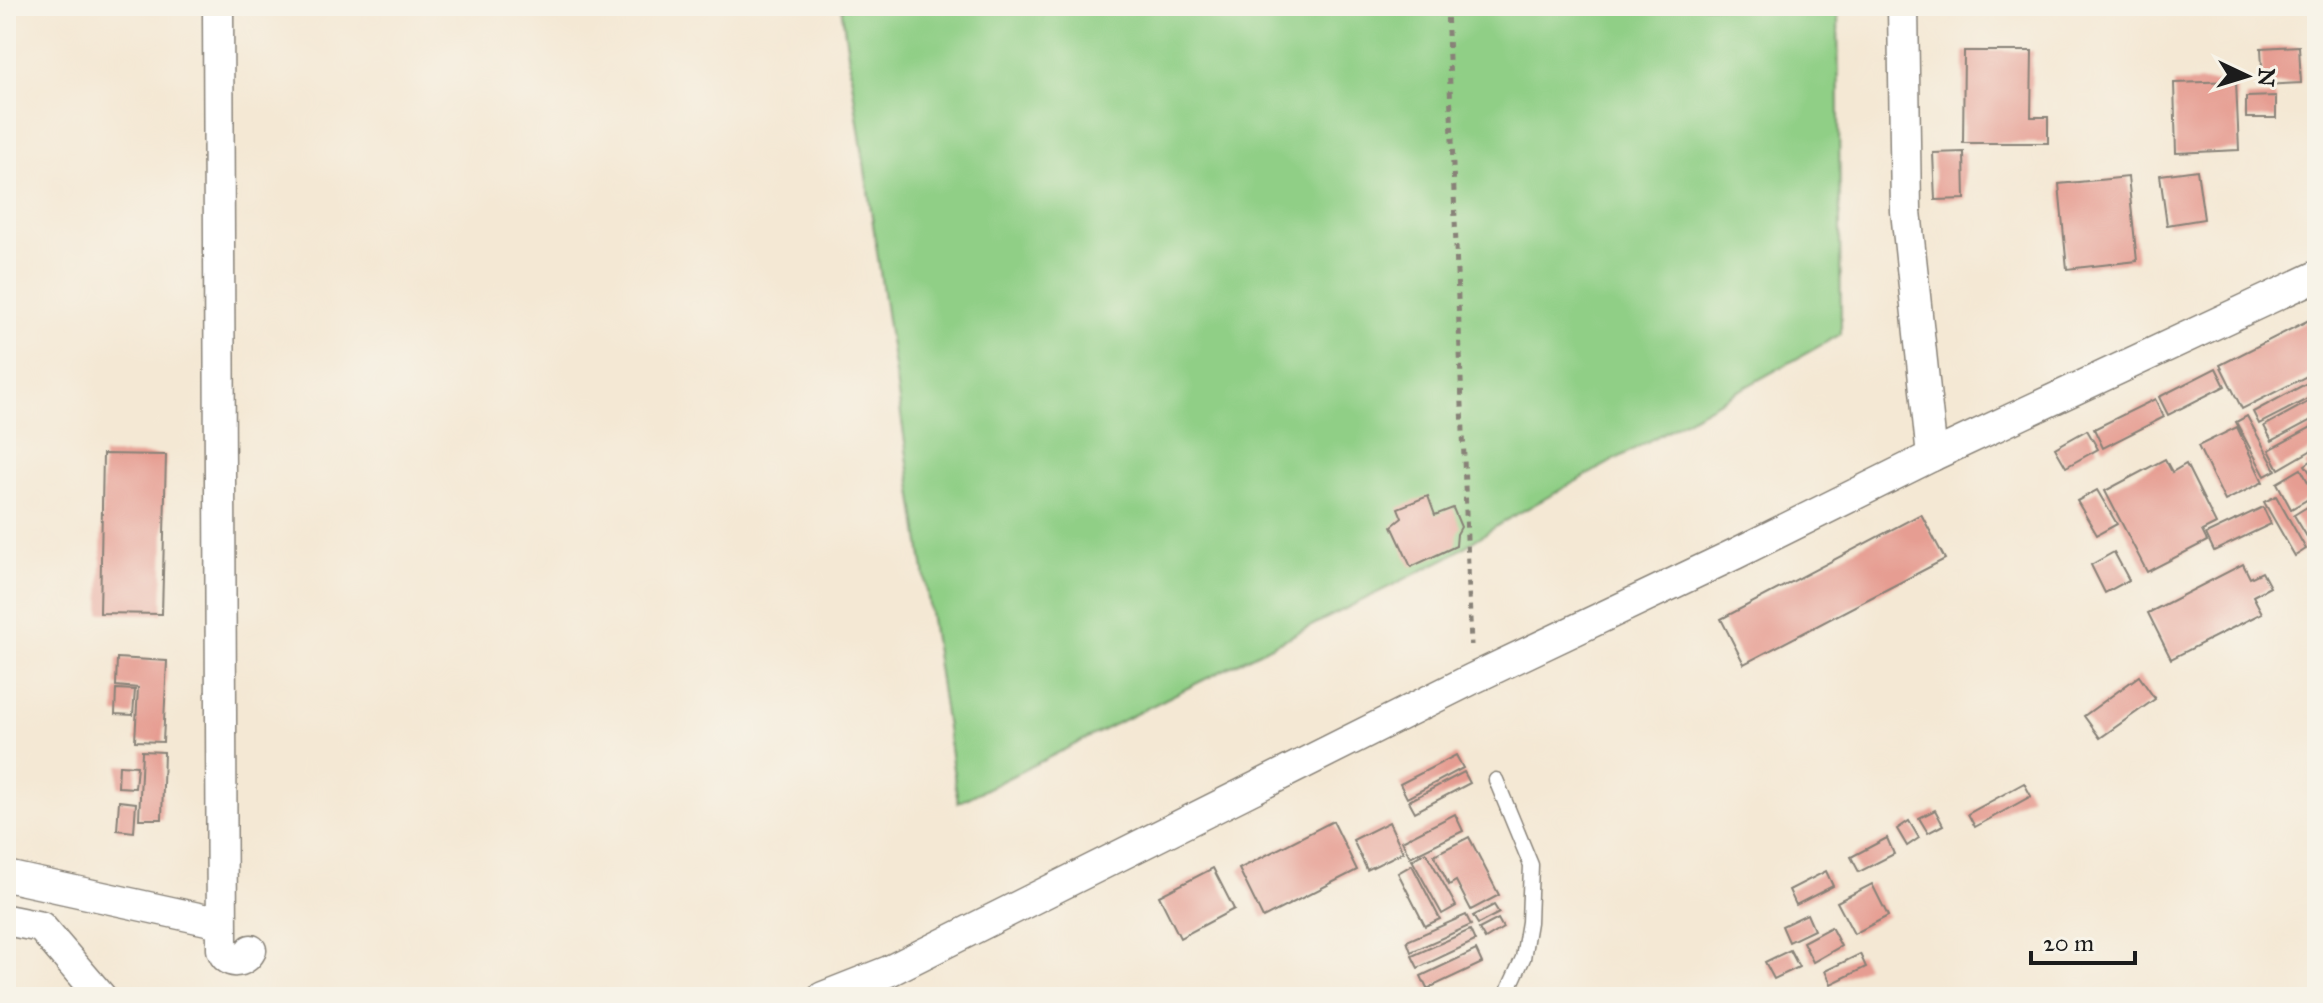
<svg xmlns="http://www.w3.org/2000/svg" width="2323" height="1003" font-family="'IM FELL Great Primer',serif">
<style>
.green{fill:#90cf86;stroke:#567651;stroke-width:2}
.building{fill:#e69d92}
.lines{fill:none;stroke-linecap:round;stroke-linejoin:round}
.lane-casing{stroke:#888278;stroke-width:17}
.street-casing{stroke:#888278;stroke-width:33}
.path{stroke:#888278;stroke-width:5;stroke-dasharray:6 6;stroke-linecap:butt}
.lane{stroke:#fff;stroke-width:14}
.street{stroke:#fff;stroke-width:30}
</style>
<rect width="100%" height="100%" fill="#f7f3e8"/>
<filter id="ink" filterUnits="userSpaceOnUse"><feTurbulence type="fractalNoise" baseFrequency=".0125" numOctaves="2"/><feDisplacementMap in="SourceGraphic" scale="16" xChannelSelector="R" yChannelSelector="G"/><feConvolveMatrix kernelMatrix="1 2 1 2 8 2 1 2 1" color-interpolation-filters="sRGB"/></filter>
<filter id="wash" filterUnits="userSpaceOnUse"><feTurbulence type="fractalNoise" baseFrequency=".006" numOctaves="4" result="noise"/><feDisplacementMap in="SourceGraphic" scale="32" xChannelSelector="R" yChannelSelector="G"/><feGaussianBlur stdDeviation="1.8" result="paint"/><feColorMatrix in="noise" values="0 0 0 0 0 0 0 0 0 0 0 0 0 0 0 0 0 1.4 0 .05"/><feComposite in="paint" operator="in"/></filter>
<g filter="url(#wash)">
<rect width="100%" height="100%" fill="#f4e8d4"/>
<polygon class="green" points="841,6 1838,6 1841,334 1503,522 1449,557 958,803"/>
<g id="blocks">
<g class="building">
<polygon points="2299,46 2301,83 2263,85 2261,48"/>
<polygon points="1964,51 2032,51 2031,117 2048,117 2048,143 1963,143"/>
<polygon points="2236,81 2239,150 2176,153 2174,83"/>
<polygon points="2276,96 2276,118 2246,118 2246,97"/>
<polygon points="1964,152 1965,199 1935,200 1933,153"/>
<polygon points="2197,170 2204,219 2167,225 2160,175"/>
<polygon points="2128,177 2137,261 2067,269 2059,184"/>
<polygon points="2317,316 2317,371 2242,409 2220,365"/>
<polygon points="2216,368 2225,386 2168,415 2159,397"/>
<polygon points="2311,381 2317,394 2259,424 2253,412"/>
<polygon points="2317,397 2317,417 2272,441 2264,426"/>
<polygon points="2155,399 2164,417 2103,448 2094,429"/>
<polygon points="2247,416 2276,470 2265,476 2236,422"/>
<polygon points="2317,424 2317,447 2279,469 2269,450"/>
<polygon points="2237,427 2263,482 2225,501 2198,446"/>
<polygon points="2087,430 2098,449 2066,467 2055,448"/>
<polygon points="103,454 166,455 162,614 100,613"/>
<polygon points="2317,457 2317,483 2305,465"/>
<polygon points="2165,459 2172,472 2186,464 2216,524 2202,531 2207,541 2147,572 2105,491"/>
<polygon points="2301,469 2315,495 2291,509 2277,483"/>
<polygon points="2097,490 2117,524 2097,535 2077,501"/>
<polygon points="1428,496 1435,515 1453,508 1461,527 1457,534 1456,546 1411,567 1392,526 1402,518 1398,508"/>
<polygon points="2276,496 2306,549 2295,556 2264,502"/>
<polygon points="2317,501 2317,535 2309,540 2294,515"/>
<polygon points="2263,507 2271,524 2214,551 2206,534"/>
<polygon points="1921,514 1945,559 1744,664 1721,619"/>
<polygon points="2114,552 2129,580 2105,593 2091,565"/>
<polygon points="2243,564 2250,578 2262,572 2270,587 2253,596 2262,613 2171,659 2148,613"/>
<polygon points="117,658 167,661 163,742 135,741 138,688 116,686"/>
<polygon points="2139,676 2155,699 2100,738 2084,716"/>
<polygon points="116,689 135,690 133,715 115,714"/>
<polygon points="142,751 164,752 162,819 139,819"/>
<polygon points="1456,755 1463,768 1407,798 1400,784"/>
<polygon points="119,765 137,766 135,788 118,787"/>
<polygon points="1464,772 1470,783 1415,812 1409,801"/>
<polygon points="2024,783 2031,796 1975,827 1968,814"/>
<polygon points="119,801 136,803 134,832 117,830"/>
<polygon points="1935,810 1943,825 1928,833 1919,818"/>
<polygon points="1455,814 1463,831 1410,857 1402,841"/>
<polygon points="1333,821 1357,870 1263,918 1239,869"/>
<polygon points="1909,821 1919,838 1907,846 1897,829"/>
<polygon points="1389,822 1403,852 1367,870 1353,840"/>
<polygon points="1469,837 1499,895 1471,910 1456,881 1449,885 1434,855"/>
<polygon points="1887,838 1894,854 1859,872 1851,857"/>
<polygon points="1426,852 1456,906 1442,914 1412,860"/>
<polygon points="1412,865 1440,919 1425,926 1398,873"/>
<polygon points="1213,868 1234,909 1180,938 1159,896"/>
<polygon points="1826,871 1833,886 1796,905 1789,890"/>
<polygon points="1872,884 1888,916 1854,934 1837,902"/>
<polygon points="1494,905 1499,913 1478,924 1473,916"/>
<polygon points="1807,914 1814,930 1789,942 1782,926"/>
<polygon points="1466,915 1471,925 1411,952 1407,941"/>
<polygon points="1498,919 1503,928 1485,939 1479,929"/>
<polygon points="1831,927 1841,946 1813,962 1803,942"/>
<polygon points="1470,930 1475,941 1418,968 1412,956"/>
<polygon points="1476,950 1482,963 1427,989 1421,976"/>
<polygon points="1790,950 1799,967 1774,979 1765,962"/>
<polygon points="1860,954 1866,967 1831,984 1825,971"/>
</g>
</g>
</g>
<g filter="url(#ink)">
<use href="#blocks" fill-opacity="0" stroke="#888278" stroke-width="2"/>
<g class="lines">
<defs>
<polyline id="lane" points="1496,780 1531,865 1529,922 1523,958 1505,997"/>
<g id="street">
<path d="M218 6 222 949C227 966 244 964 251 950"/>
<polyline points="1903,6 1906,211 1932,456"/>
<polyline points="6,876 221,923"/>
<polyline points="6,920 41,927 101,997"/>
<polyline points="823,997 889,971 1472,679 1735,554 1932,456 2317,276"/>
</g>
</defs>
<use href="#lane" class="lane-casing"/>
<use href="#street" class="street-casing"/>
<polyline class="path" points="1447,6 1471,645"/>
<use href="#lane" class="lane"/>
<use href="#street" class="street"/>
</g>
</g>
<rect width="2323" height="1003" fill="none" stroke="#f7f3e8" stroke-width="32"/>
<g transform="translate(2247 76) rotate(94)" stroke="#f7f3e8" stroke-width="6" paint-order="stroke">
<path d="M0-6L14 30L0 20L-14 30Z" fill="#1c1c1c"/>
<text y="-12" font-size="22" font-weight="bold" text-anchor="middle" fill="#1c1c1c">N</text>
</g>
<path d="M2031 951v12h104v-12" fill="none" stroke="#1c1c1c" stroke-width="4"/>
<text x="2043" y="951" font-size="24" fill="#1c1c1c" stroke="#f7f3e8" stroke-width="6" paint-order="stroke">20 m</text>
</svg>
